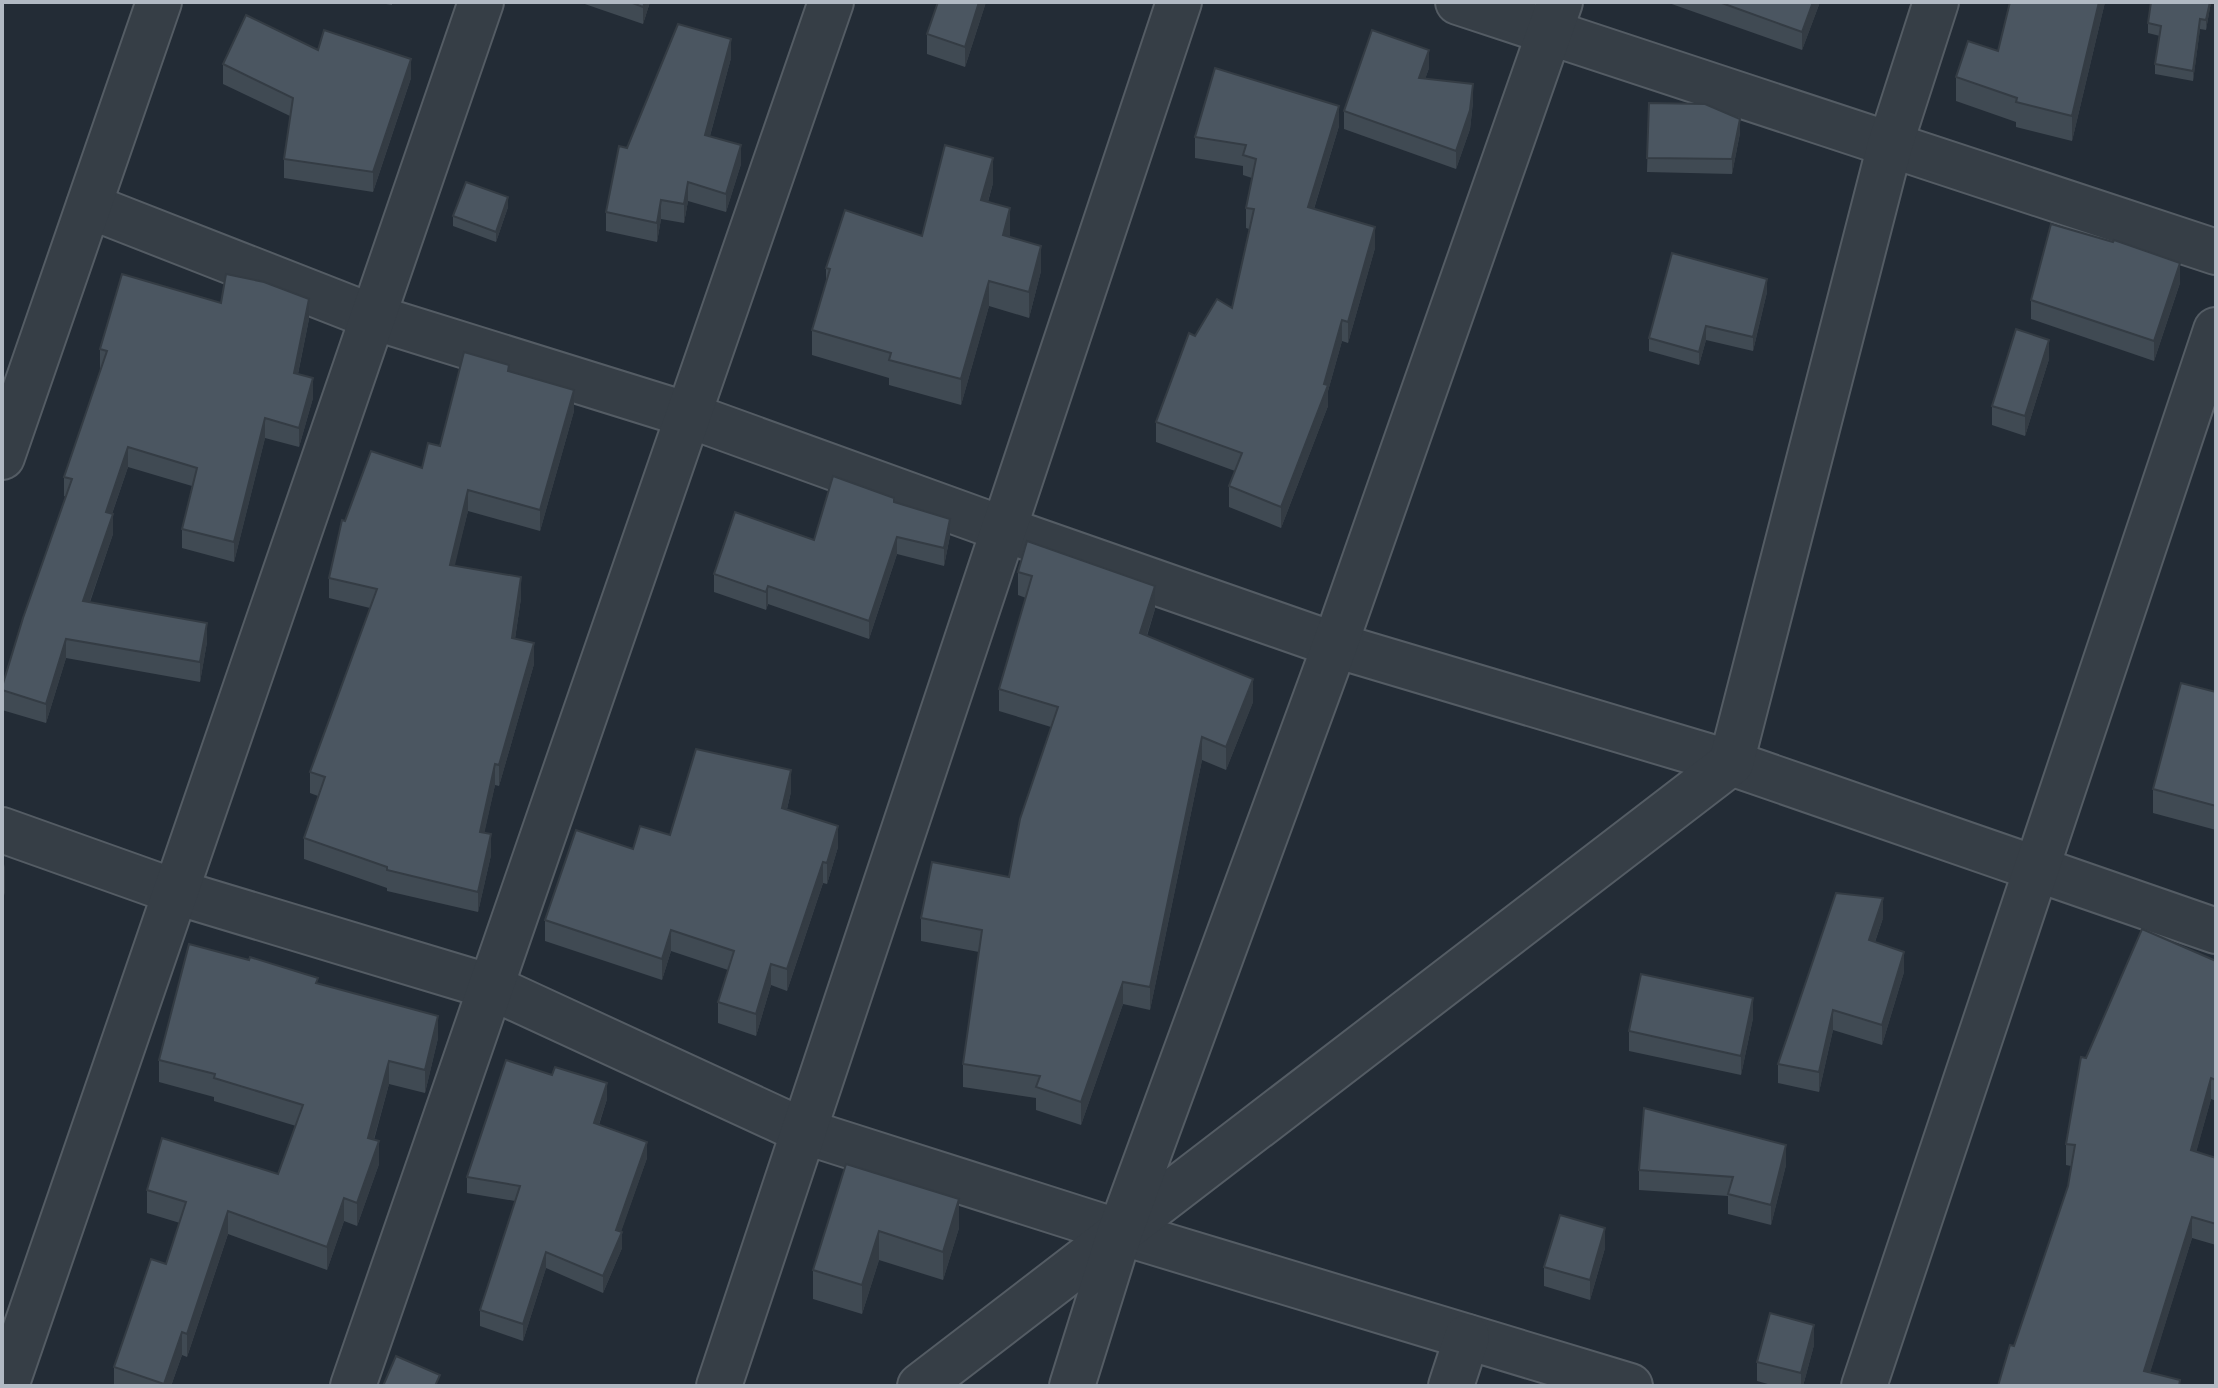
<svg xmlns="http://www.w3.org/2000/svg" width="2218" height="1388" font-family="'Sofia Sans Condensed',sans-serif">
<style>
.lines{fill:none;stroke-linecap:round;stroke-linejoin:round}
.minor-casing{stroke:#545c64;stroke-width:48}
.minor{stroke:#363e46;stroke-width:44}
.wall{fill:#404a53}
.shaded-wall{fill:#343c44}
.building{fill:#4b5661;stroke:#343c44;stroke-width:2}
</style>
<rect width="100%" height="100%" fill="#232c36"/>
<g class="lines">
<defs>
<g id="minor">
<polyline points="1458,2 2216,252"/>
<polyline points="89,206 373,317 688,415 1003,529 1335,645 1731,763 2216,931"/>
<polyline points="2,457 159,2"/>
<polyline points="2,830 176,892 491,987 803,1131 1120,1232 1630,1386"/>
<polyline points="6,1386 481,2"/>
<polyline points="353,1386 831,2"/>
<polyline points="719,1386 1179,2"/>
<polyline points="920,1386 1731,763 1890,145 1936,2"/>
<polyline points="1072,1386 1120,1232 1335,645 1560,2"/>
<polyline points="1451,1386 1467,1337"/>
<polyline points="1864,1386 2216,330"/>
</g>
</defs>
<use href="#minor" class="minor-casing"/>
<use href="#minor" class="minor"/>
</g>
<g class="wall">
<polygon points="374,2 392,2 392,5"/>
<polygon points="579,2 650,2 643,24"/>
<polygon points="938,2 986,2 965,67 927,54 927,34"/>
<polygon points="1666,2 1820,2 1802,50"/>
<polygon points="2010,2 2105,2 2072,141 2016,127 2016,122 1956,101 1956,77 1998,51"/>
<polygon points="2151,2 2211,2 2206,30 2200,29 2193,81 2155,74 2155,64 2160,36 2148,33 2148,23"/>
<polygon points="318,50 411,78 373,192 284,178 284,159 290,116 223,84 223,64"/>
<polygon points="731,58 710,136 741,164 726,212 688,201 684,223 661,219 657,242 606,231 606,212 627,148"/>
<polygon points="1429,68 1425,79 1473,102 1470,129 1456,169 1344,129 1344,111"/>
<polygon points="1649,103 1740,133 1732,174 1647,172"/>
<polygon points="1339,126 1314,209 1375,248 1348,343 1342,341 1328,391 1328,406 1281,528 1229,507 1229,486 1235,471 1156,442 1156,422 1195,336 1232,308 1249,229 1246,228 1246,208 1252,178 1243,175 1243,166 1195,158 1195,137"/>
<polygon points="993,183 988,202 1010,234 1009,237 1041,271 1029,318 989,306 961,405 889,385 889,378 812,355 812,330 826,282 826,268 922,236"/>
<polygon points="508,207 496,242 453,226 453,216"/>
<polygon points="2180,283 2154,361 2031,319 2031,300"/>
<polygon points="1767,292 1753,351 1706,340 1699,365 1649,351 1649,338"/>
<polygon points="221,303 309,319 298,374 313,398 299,447 265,438 234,562 182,548 182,529 192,486 128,467 112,514 113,534 90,602 207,642 200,682 66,658 46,723 2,710 2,687 66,497 64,496 64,477 101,369 100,369 100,349"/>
<polygon points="2049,359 2025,436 1992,425 1992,406"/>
<polygon points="509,371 574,411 540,531 468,511 454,566 521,598 515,639 534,664 499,786 495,785 484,833 491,855 478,912 387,891 387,888 304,859 304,838 318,796 310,793 310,772 370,608 329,598 329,578 345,521 422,468 440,446"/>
<polygon points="894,502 950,536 944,566 897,554 869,639 768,604 766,610 714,592 714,574 814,540"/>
<polygon points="1018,572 1155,609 1147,636 1253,702 1226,770 1202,760 1150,1010 1123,1004 1081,1125 1036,1110 1036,1098 963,1087 963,1064 979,952 921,941 921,918 1009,877 1051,727 999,711 999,689 1026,598 1018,595"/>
<polygon points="2216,692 2216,830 2153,813 2153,789"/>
<polygon points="791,792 787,809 838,847 827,884 823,883 787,991 771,985 756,1036 718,1023 718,1002 728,970 671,951 662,980 545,941 545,920 633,849"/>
<polygon points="1883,918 1875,942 1904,972 1882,1045 1833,1030 1819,1092 1778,1083 1778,1064"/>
<polygon points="2216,961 2216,1101 2211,1099 2196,1152 2216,1158 2216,1245 2192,1238 2150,1372 2180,1386 2014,1346 2068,1186 2071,1166 2066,1165 2066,1144 2086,1058"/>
<polygon points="318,983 438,1038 425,1093 389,1084 374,1140 379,1164 357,1226 344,1221 327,1270 228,1234 187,1357 182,1355 171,1386 114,1386 114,1367 166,1264 180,1223 147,1213 147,1190 278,1174 296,1126 214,1101 214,1097 159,1082 159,1060"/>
<polygon points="1753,1018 1741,1075 1629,1051 1629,1031"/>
<polygon points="607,1099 599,1125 647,1158 621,1231 622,1248 603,1293 546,1268 523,1341 480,1326 480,1310 515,1201 467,1193 467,1177"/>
<polygon points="846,1164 959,1228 943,1280 879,1260 862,1314 813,1299 813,1270"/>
<polygon points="1786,1165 1771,1225 1728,1214 1728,1196 1639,1190 1639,1170"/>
<polygon points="1605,1248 1590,1300 1544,1286 1544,1267"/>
<polygon points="1814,1345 1803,1386 1775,1386 1757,1381 1757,1362"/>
</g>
<g class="shaded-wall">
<polygon points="645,2 650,2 643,24 643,7"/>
<polygon points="979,2 986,2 965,67 965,47"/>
<polygon points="1813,2 1820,2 1802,50 1802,32"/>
<polygon points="2099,2 2105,2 2072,141 2072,116"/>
<polygon points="2210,2 2211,2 2206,30 2206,20"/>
<polygon points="2200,19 2200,29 2193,81 2193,71"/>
<polygon points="731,39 731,58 705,154 705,135"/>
<polygon points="1429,50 1429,68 1419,97 1419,78"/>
<polygon points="411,59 411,78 373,192 373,172"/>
<polygon points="1473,84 1473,102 1470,129 1456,169 1456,151"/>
<polygon points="1339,106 1339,126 1308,228 1308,207"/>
<polygon points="1740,119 1740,133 1732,174 1732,159"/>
<polygon points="741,145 741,164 726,212 726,194"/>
<polygon points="993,158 993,183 981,226 981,200"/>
<polygon points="688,182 688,201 684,223 684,204"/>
<polygon points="508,197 508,207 496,242 496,232"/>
<polygon points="661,200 661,219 657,242 657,223"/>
<polygon points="1010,208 1010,234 1003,260 1003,235"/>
<polygon points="1375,227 1375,248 1348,343 1348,322"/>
<polygon points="1041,246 1041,271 1029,318 1029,292"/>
<polygon points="2180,263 2180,283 2154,361 2154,341"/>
<polygon points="1767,279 1767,292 1753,351 1753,337"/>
<polygon points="989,281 989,306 961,405 961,379"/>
<polygon points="309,299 309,319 294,393 294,373"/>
<polygon points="1342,320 1342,341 1328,391 1328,406 1281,528 1281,507 1324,384"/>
<polygon points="1706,326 1706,340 1699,365 1699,352"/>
<polygon points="2049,340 2049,359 2025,436 2025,416"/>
<polygon points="313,378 313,398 299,447 299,428"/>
<polygon points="574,390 574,411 540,531 540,510"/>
<polygon points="265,418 265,438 234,562 234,542"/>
<polygon points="128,447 128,467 106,531 106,512"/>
<polygon points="468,490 468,511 450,586 450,565"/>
<polygon points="113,514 113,534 83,621 83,601"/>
<polygon points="950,519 950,536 944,566 944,548"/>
<polygon points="897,537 897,554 869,639 869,621"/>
<polygon points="521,577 521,598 512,659 512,638"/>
<polygon points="768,586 768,604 766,610 766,592"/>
<polygon points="1155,586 1155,609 1140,656 1140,633"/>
<polygon points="207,623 207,642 200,682 200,662"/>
<polygon points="66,639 66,658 46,723 46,704"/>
<polygon points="534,643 534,664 499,786 499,765"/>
<polygon points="1253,679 1253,702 1226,770 1226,747"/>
<polygon points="1202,737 1202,760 1150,1010 1150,987"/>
<polygon points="495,764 495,785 480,853 480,832"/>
<polygon points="791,770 791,792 782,829 782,808"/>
<polygon points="838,826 838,847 827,884 827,863"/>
<polygon points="491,834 491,855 478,912 478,892"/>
<polygon points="823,862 823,883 787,991 787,969"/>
<polygon points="5,864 5,893 2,901 2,873"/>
<polygon points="1883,898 1883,918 1869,959 1869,940"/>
<polygon points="671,930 671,951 662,980 662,959"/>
<polygon points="1904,952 1904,972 1882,1045 1882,1025"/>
<polygon points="771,964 771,985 756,1036 756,1014"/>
<polygon points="1123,982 1123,1004 1081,1125 1081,1102"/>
<polygon points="1753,998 1753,1018 1741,1075 1741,1056"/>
<polygon points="1833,1010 1833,1030 1819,1092 1819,1072"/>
<polygon points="438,1016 438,1038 425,1093 425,1070"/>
<polygon points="389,1061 389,1084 368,1160 368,1138"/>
<polygon points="2211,1078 2211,1099 2191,1171 2191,1150"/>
<polygon points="607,1083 607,1099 594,1139 594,1123"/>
<polygon points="379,1141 379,1164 357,1226 357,1203"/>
<polygon points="647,1142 647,1158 619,1238 622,1232 622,1248 603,1293 603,1276 616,1230"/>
<polygon points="1786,1145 1786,1165 1771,1225 1771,1205"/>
<polygon points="344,1198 344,1221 327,1270 327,1247"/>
<polygon points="959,1199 959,1228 943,1280 943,1252"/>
<polygon points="228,1211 228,1234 187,1357 187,1334"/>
<polygon points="2192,1217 2192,1238 2146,1386 2144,1371"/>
<polygon points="1605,1228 1605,1248 1590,1300 1590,1280"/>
<polygon points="879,1231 879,1260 862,1314 862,1285"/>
<polygon points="546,1252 546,1268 523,1341 523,1324"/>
<polygon points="1814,1325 1814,1345 1803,1386 1801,1386 1801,1373"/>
<polygon points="182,1332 182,1355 171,1386 164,1386"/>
</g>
<g class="building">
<polygon points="630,2 645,2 643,7"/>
<polygon points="938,2 979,2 965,47 927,34"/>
<polygon points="1719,2 1813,2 1802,32"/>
<polygon points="2010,2 2099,2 2072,116 2016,102 2017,98 1956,77 1968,41 1998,51"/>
<polygon points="2151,2 2210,2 2206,20 2200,19 2193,71 2155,64 2161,26 2148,23"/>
<polygon points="246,15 318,50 324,30 411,59 373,172 284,159 293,98 223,64"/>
<polygon points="678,24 731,39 705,135 741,145 726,194 688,182 684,204 661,200 657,223 606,212 619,146 627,148"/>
<polygon points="1372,30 1429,50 1419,78 1473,84 1470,110 1456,151 1344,111"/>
<polygon points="1215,68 1339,106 1308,207 1375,227 1348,322 1342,320 1324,384 1328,385 1281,507 1229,486 1242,453 1156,422 1189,333 1195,336 1217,299 1232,308 1254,209 1246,208 1256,159 1243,155 1246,145 1195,137"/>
<polygon points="1649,103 1705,104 1740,119 1732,159 1647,158"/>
<polygon points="945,145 993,158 981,200 1010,208 1003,235 1041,246 1029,292 989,281 961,379 889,360 891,353 812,330 830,269 826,268 845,210 922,236"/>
<polygon points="466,182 508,197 496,232 453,216"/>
<polygon points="2051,224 2113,242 2114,240 2180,263 2154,341 2031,300"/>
<polygon points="1672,253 1767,279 1753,337 1706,326 1699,352 1649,338"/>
<polygon points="122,274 221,303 226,274 264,282 309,299 294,373 313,378 299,428 265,418 234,542 182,529 197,468 128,447 106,512 113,514 83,601 207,623 200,662 66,639 46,704 2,690 2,687 23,618 72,479 64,477 107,351 100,349"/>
<polygon points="2016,329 2049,340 2025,416 1992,406"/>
<polygon points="464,352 509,365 508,371 574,390 540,510 468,490 450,565 521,577 512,638 534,643 499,765 495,764 480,832 491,834 478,892 387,870 387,867 304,838 325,777 310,772 377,589 329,578 342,520 345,521 371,451 422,468 428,443 440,446"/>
<polygon points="833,476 894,498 894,502 950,519 944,548 897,537 869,621 768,586 766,592 714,574 735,512 814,540"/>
<polygon points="1027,541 1155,586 1140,633 1253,679 1226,747 1202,737 1150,987 1123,982 1081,1102 1036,1087 1040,1076 963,1064 982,930 921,918 932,862 1009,877 1020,819 1058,707 999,689 1032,576 1018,572"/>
<polygon points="2181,683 2216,692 2216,806 2153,789"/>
<polygon points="696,749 791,770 782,808 838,826 827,863 823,862 787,969 771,964 756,1014 718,1002 734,951 671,930 662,959 545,920 576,830 633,849 640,826 670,835"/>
<polygon points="1836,893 1883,898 1869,940 1904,952 1882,1025 1833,1010 1819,1072 1778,1064"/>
<polygon points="2142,929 2216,961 2216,1080 2211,1078 2191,1150 2216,1158 2216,1224 2192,1217 2144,1371 2180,1380 2179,1386 1998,1386 2010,1345 2014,1346 2068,1186 2075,1145 2066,1144 2081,1057 2086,1058"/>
<polygon points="189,944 249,960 250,957 318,978 316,983 438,1016 425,1070 389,1061 368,1138 379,1141 357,1203 344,1198 327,1247 228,1211 187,1334 182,1332 164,1384 114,1367 151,1259 166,1264 186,1202 147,1190 162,1138 278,1174 303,1105 214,1078 215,1074 159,1060"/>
<polygon points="1641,974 1753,998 1741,1056 1629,1031"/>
<polygon points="506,1060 552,1075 555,1067 607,1083 594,1123 647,1142 616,1230 622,1232 603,1276 546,1252 523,1324 480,1310 520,1186 467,1177"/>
<polygon points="1644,1108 1786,1145 1771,1205 1728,1194 1733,1177 1639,1170"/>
<polygon points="846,1164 959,1199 943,1252 879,1231 862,1285 813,1270"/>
<polygon points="1560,1215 1605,1228 1590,1280 1544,1267"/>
<polygon points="1770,1313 1814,1325 1801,1373 1757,1362"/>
<polygon points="396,1356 440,1375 435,1386 383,1386"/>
</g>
<rect width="2218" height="1388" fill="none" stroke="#b1b9c3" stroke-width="8"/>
</svg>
